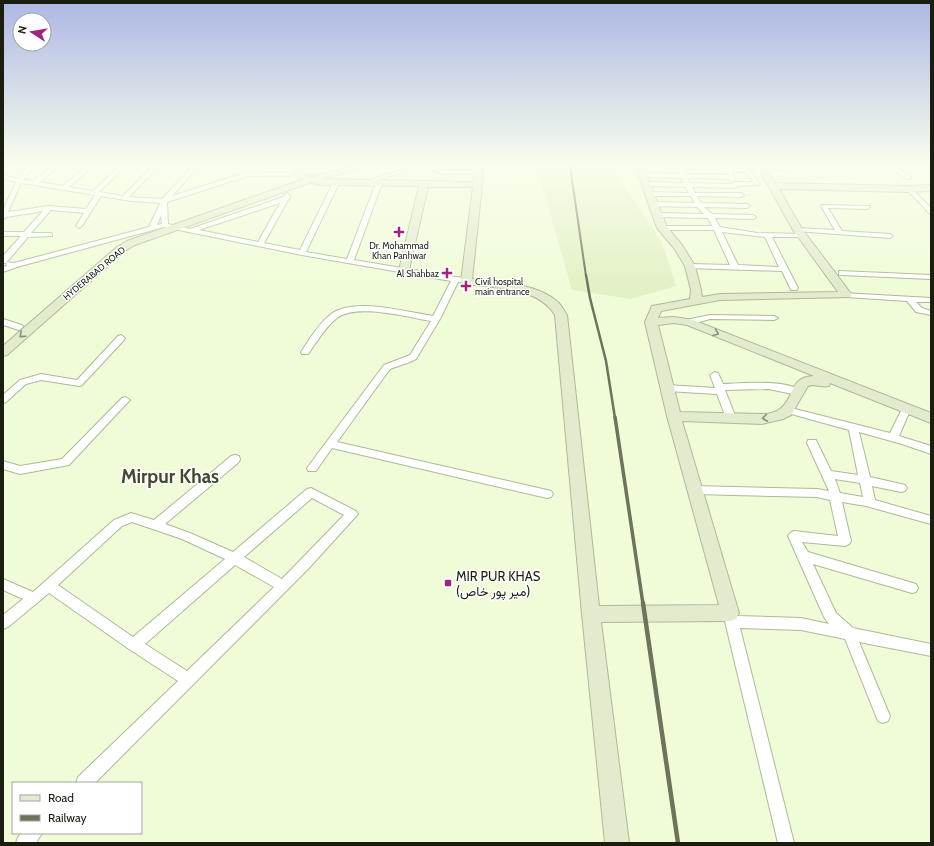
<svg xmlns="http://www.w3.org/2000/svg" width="934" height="846" font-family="Cabin,Vazirmatn,sans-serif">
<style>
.built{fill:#e3f1c6}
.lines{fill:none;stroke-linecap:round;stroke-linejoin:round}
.street-casing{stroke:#aeb997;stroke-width:2}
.secondary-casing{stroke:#aeb997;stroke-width:2}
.street{fill:#fff;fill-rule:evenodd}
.secondary{fill:#e3ebce;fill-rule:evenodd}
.rail-far3{stroke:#6d745e;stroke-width:2}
.rail-far2{stroke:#6d745e;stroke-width:2.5}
.rail-far1{stroke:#6d745e;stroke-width:3.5}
.rail{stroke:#6d745e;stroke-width:4.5}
.oneway{stroke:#898f79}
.poi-dot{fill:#a0267c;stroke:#fff;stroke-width:1.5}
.labels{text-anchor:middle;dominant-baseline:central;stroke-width:3;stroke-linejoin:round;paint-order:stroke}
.far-poi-label{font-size:9px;fill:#1a1e11;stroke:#fff}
.far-street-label{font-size:9px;fill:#1a1e11;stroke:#fff}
.near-poi-label{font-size:13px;fill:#1a1e11;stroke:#fff;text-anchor:start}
.town-label{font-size:19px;font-weight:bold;fill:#424a2d;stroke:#fff}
</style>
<rect width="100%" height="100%" fill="#f0fcd8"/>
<polygon class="built" points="539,166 617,166 625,188 662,242 676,286 631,299 572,290 539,174"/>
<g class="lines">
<defs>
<g id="street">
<path d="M28 166H34L23 180 33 181 53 166H59L40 182 62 186 87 166H93L69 187 93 191 120 166H126L99 192 123 196 153 166H159L129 197 162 199 193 166H199L172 196 247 172 291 173V175L289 176H248L167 202 168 224 190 229 283 197 287 193 290 195V198L288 200 264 243 300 250 333 183 338 182 339 183 306 252 347 259 376 183 381 182 382 183 354 260 456 277 469 279 470 281 466 283 458 282 440 319 416 359 410 362 390 369 337 442 547 490 551 491 553 494 551 497 547 498 332 448 316 471H308L307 468 384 365 410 355 431 321C407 317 357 303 337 318 325 327 317 342 308 354H302L301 352C309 340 319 323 331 314 355 297 406 312 433 316L451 281 302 255 164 227 17 267 3 272V267L7 266 6 262 14 263 149 227 160 203 131 201 101 196 82 226 79 228 76 226 84 213 51 210 31 233H50L52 234V236L28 237 6 263H3V256L21 236H3V232H24L43 211 7 217 3 219V210L16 182 3 179V175L18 179ZM21 183 95 195 86 209 49 206 8 212ZM280 203 258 242 199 230ZM161 215 162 224 157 225Z"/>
<polygon points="413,166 421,166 372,182 367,181"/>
<polygon points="424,166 432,166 443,170 479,170 482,172 479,174 442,174"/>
<path d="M676 166H682L686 174 729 175 723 166H729L730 168 750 169 760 184 759 185 738 186 735 188 692 187 695 193H741L744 195 741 197 697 196 701 203 747 204 750 206 747 208 704 207 712 214 753 215 756 217 753 219 715 218 720 227 757 233 804 234 805 235 802 237H772L798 288 797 290H791L782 271 687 268V264H690L730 265 714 230H662L659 228 662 226H712L708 218 656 217 653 215 656 213 704 214 697 207 652 206 649 204 652 202 695 203 691 196H649L646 194 649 192 689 193 686 187 645 186 642 184 645 182 684 183 681 178 642 177 639 175 642 173 680 174ZM732 172H746L753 182H734L731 184 690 183 687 178 728 179 732 182 735 180ZM722 232 765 237 779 267 738 265Z"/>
<polygon points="768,166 789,168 792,166 799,166 790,172 768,168"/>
<polygon points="887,166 894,166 912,178 907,179"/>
<polygon points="907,188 911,188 931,208 931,214 929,213 907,190"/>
<polygon points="822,205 869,206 870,207 867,209 828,208 842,231 890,234 893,236 890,238 796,231 796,229 798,228 835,230 821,206"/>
<polygon points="839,271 931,275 931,279 842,275 839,275"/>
<polygon points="843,293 931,298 931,302 916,302 922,308 931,311 931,315 916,312 907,301 846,297 842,295"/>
<polygon points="710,315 774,316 778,318 774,320 710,319 689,325 685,322 686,320"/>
<polygon points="3,319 22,325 23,327 19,330 3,325"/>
<polygon points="121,335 125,338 124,340 82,385 79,386 41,380 26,384 6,402 3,403 3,395 20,380 41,374 77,380 118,336"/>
<path d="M715 372 718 373 723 384C740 383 790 379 802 392L797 395 769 389 725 390 736 418 731 421 726 418 717 394 667 391 662 388 667 385 715 388 710 375Z"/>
<polygon points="125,397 130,400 128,402 69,465 20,474 3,469 3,461 20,466 62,459 122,398"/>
<path d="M787 407 890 433 901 411H907L909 413 899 436 931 446V454L902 444 859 432 870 477 901 484 905 485 907 488 905 491 901 492 872 486 875 500 931 516V524L866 506 842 502 851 541 849 544 845 546 802 542 808 552 916 584 918 588 916 592 912 593 813 564 836 613 853 628 931 644V656L859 642 890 716 888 721 883 723 878 721 845 639 801 630 740 628 794 843H778L723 613 725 609 730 607 735 609 737 616 801 618 829 624 824 617 788 536 790 533 794 531 838 536 830 500 817 497 695 494 691 493 689 490 691 487 695 486 817 489 829 491 807 443 808 440H816L831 471 858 475 849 430 784 412 782 410ZM835 479 860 483 863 497 840 493Z"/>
<path d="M235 455 239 456 240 459 239 462 165 524 190 533 233 552 307 489 311 488 356 511 358 514 309 568 95 783H76L78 777 178 681 129 649 49 593 8 627 3 629V615L23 599 3 590V579L33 592 114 520 131 513 154 520 231 456ZM312 498 344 515 282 579 244 557ZM132 522 182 539 225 559 133 637 58 585 122 526ZM235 565 274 587 187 671 145 644Z"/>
<polygon points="22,833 42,833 36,843 16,843 18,837"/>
</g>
<path id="secondary" d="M295 166H303L301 169 303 173 312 177 351 166H363L362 168 321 179 474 182 475 166H483L482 185 472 279C499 282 536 283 558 302 562 306 564 311 567 315L599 606 719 605 667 416 645 322 652 306 690 299 691 290 685 266 674 248 657 228 635 166H643L667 227 682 245 695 266 701 290 702 297 720 294 838 292 793 230 761 173 767 166H775L769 173 776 183 909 186 931 185V191L909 192 779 189 802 229 852 295 850 297 720 300 661 311 658 318 674 317 693 320 931 413V423L830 383 829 386C821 388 815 383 808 386L791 415 783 419 762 424 682 421 739 613 736 619 730 621 601 622 629 843H605L582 614 555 315C538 287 495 288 466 284L461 281 473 187H428L409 270 404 273 399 270 419 186 319 185 312 182 135 245 125 251 7 355 3 356V346L117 247 127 241 304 179 295 175 293 169ZM674 323 687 325 814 376C788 377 796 397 780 409 775 413 768 414 762 414L680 412 658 325Z"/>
</defs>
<use href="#street" class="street-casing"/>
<use href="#secondary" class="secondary-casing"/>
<use href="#street" class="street"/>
<use href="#secondary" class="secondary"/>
<polyline class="rail-far3" points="570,166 586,276"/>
<polyline class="rail-far2" points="586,275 590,298 606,361 615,418"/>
<polyline class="rail-far1" points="615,417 643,604"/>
<polyline class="rail" points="643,603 678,843"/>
</g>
<defs><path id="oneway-chevron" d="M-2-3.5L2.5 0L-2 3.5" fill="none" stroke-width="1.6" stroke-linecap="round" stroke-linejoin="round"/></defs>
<g class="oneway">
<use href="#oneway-chevron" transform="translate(716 333) rotate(22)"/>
<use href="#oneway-chevron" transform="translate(22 335) rotate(138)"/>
<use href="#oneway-chevron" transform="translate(765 418) rotate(173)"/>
</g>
<linearGradient id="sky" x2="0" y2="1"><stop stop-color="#adb7e4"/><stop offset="0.58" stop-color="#f8feed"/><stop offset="1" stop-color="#f8feed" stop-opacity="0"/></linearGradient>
<rect width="934" height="284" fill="url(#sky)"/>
<g class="poi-dot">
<path d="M397 226h4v4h4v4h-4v4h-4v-4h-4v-4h4z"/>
<path d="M445 267h4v4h4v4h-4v4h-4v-4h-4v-4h4z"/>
<path d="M464 280h4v4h4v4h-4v4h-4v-4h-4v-4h4z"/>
<rect x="444" y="579" width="8" height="8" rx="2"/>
</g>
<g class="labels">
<g class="far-poi-label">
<text x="399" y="245">Dr. Mohammad<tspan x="399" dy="10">Khan Panhwar</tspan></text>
<text x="439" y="273" text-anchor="end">Al Shahbaz</text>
<text x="475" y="281" text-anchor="start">Civil hospital<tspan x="475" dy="10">main entrance</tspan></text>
</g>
<g class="far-street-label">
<text transform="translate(94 273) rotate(-40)">HYDERABAD ROAD</text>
</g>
<g class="near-poi-label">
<text x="456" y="576">MIR PUR KHAS<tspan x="456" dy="15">(میر پور خاص)</tspan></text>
</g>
<g class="town-label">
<text x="170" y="476">Mirpur Khas</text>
</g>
</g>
<rect width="934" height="846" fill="none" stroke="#1a1e11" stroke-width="8"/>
<rect x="12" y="782" width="130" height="52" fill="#ffffff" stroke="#a3a5a0"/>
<rect x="20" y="795" width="20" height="6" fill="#e3ebce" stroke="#a3a5a0"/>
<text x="48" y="802" font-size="12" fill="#1a1e11">Road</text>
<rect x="20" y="815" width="20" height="6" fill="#6d745e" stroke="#a3a5a0"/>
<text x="48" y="822" font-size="12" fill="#1a1e11">Railway</text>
<g transform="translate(32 32) rotate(282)"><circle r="19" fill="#ffffff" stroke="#a3a5a0"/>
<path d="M0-3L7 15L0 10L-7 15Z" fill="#a0267c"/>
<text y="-6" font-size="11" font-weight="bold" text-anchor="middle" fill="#1a1e11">N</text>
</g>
</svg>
